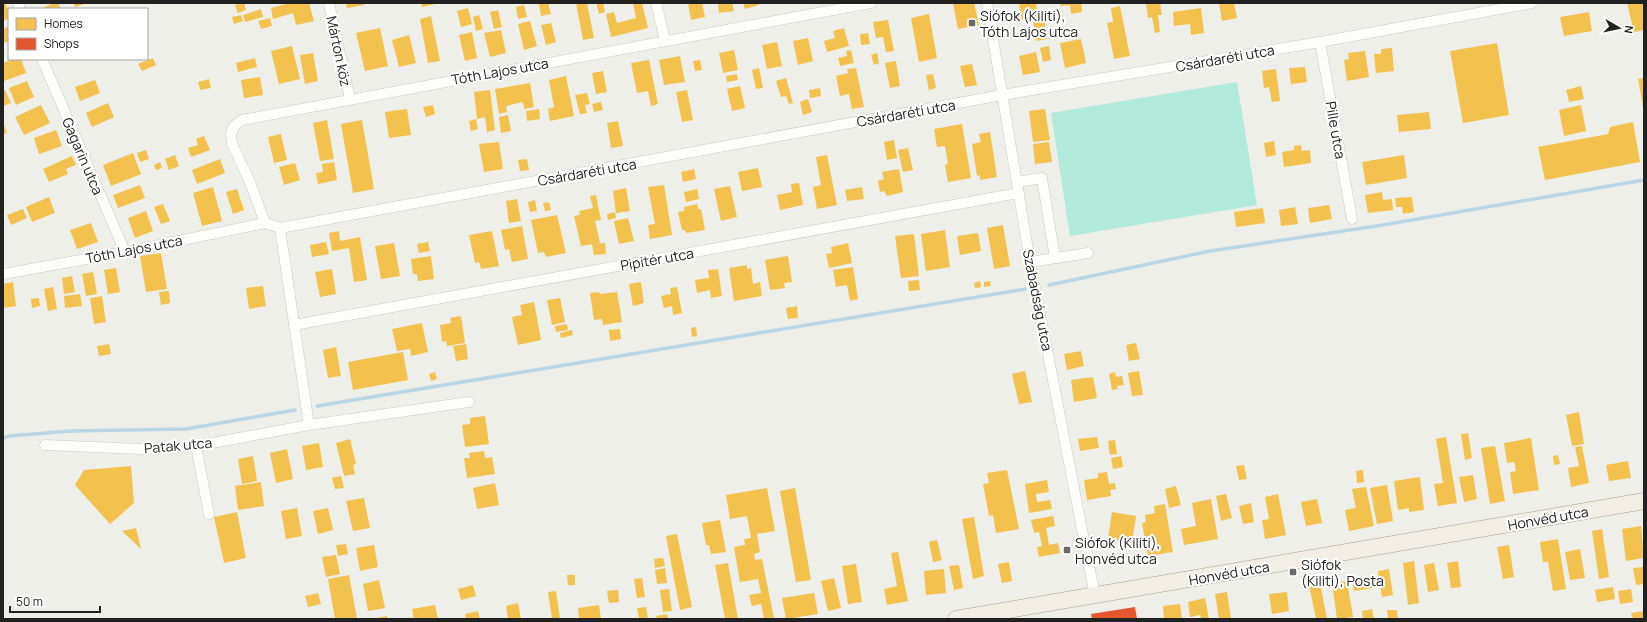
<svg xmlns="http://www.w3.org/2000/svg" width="1647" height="622" font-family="Manrope,sans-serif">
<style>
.pitch{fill:#b1eada}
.homes{fill:#f2c14e}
.shops{fill:#e4572e}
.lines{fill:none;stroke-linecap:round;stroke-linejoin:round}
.stream{stroke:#bad6e4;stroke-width:3.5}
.street-casing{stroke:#c8c8c6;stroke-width:11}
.primary-casing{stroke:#a6a085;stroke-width:17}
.street{stroke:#fdfdfc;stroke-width:10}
.primary{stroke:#f2eee6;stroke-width:16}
.poi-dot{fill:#696967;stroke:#fff;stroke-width:1.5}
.labels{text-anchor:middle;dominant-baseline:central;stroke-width:4;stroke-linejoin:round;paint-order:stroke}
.poi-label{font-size:14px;fill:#212121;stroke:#fff;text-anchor:start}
.street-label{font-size:14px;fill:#212121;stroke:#fff}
</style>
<rect width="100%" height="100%" fill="#efefea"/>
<polygon class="pitch" points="1237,82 1257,205 1070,236 1051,113"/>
<g class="homes">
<polygon points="3,3 5,3 9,12 9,18 3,21"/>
<polygon points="54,3 58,3 61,9 40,9"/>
<polygon points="74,3 84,3 84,4 75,7"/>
<polygon points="244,3 246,10 238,13 235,5"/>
<polygon points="290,3 309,3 314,21 296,25 293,13 273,19 271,8"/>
<polygon points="346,3 363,3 364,5 347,8"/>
<polygon points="421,3 435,3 435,4 422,7"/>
<polygon points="542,3 548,3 551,14 541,16 539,4"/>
<polygon points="576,3 587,3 594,38 583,40"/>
<polygon points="596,3 603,3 605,12 599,14"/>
<polygon points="633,3 642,3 648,28 611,37 606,14 614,12 617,23 636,18"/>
<polygon points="688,3 702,3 705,17 691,20"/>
<polygon points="718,3 732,3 734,11 719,13"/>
<polygon points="743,3 759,3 759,5 745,9"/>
<polygon points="957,3 974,3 979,25 958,29 953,4"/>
<polygon points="1019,3 1036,3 1038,17 1022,20"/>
<polygon points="1060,3 1081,3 1082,12 1071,14 1070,5 1061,6"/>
<polygon points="1154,3 1160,3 1162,15 1158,15 1160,32 1155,33 1152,17 1148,18 1146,4"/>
<polygon points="1219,3 1234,3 1237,18 1222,21"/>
<polygon points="1627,3 1644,3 1644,30 1634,32"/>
<polygon points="524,5 527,17 518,19 516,7"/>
<polygon points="1120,6 1130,56 1114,59 1107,23 1113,22 1111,8"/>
<polygon points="468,8 472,24 461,27 457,11"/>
<polygon points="1201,8 1204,33 1191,35 1190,24 1174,26 1173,12"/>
<polygon points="261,9 263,17 245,22 243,15"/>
<polygon points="498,10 502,27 494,29 490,12"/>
<polygon points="1589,12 1592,31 1564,36 1560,17"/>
<polygon points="929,14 937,58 919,62 911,18"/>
<polygon points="241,15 243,21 234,24 232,17"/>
<polygon points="479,15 483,29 476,31 473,17"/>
<polygon points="431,16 440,61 428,63 420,19"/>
<polygon points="270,18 272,26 261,29 258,21"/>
<polygon points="1044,18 1047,39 1036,41 1033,20"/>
<polygon points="888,20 894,51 886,52 883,37 876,38 873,22"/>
<polygon points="530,21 537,46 524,50 518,24"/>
<polygon points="551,23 556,42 546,45 541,25"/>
<polygon points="9,26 9,41 3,43 3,29"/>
<polygon points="380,28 388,66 365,71 356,33"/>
<polygon points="844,28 849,46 827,52 824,41 835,38 833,31"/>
<polygon points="501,30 506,53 490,57 484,33"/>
<polygon points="472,32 477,58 465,61 459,35"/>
<polygon points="868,33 870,44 861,45 860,34"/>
<polygon points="409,35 416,63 399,67 392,40"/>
<polygon points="808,38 813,61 798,65 793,41"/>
<polygon points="1081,39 1086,63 1065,68 1060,43"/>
<polygon points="777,42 782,66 767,69 762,45"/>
<polygon points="1497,43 1509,115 1463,123 1450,51"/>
<polygon points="292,46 300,79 279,84 271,51"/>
<polygon points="1049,46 1051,60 1043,62 1040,48"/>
<polygon points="1392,48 1394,71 1376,73 1374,54 1381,54 1381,49"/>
<polygon points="734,50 738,70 723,73 719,53"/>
<polygon points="851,50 854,63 840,66 838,58 847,56 846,51"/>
<polygon points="1365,51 1369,77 1347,81 1344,60 1349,59 1348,53"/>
<polygon points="1036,52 1040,72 1023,75 1019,56"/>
<polygon points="313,53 318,81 305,84 300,55"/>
<polygon points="877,53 879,63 874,65 871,55"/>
<polygon points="680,56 685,82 664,85 659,60"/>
<polygon points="153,58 156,65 142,71 138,64"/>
<polygon points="255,58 257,67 238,72 236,63"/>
<polygon points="15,59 21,59 26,73 4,81 3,63"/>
<polygon points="649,60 658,104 651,106 648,91 637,93 631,63"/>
<polygon points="700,60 702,70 695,71 693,61"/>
<polygon points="896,61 900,86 890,88 885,63"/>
<polygon points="972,64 977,85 965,87 960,66"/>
<polygon points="1305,67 1307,82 1291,84 1289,68"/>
<polygon points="759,68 763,88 756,89 752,70"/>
<polygon points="856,68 864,107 852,109 849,94 840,96 836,76 848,73 847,69"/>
<polygon points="1276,69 1280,101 1272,102 1269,87 1264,88 1262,71"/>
<polygon points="603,71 607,92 596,94 592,73"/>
<polygon points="737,74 738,80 727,82 726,76"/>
<polygon points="933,74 936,88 929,90 926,75"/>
<polygon points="566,76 574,116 550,121 548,109 554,107 549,80"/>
<polygon points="260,77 263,95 244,98 241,80"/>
<polygon points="786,78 793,103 789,104 786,96 781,97 776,81"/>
<polygon points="1644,78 1644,107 1643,107 1638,79"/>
<polygon points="209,79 211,88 200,90 198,82"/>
<polygon points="95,80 100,93 80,101 75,87"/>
<polygon points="27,81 34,97 16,105 9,88"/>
<polygon points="530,83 534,107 524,109 523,102 506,106 507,112 499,114 495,89"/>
<polygon points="740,86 745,108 732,111 727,89"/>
<polygon points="1581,86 1584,99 1569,102 1566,90"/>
<polygon points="820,88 821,96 810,98 809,90"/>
<polygon points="5,90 11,103 3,106 3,91"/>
<polygon points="490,90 495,130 487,132 485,117 477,119 474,92"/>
<polygon points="687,90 693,120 682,122 676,92"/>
<polygon points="587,93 590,104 585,105 587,113 580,114 575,95"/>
<polygon points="808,99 812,112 803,115 800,102"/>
<polygon points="601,102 603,110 594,112 592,104"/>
<polygon points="108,103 114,117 92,127 86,113"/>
<polygon points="41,105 50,123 24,135 15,117"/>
<polygon points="433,105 435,114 426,117 423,107"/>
<polygon points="1581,105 1586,131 1564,136 1559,110"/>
<polygon points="407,109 411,135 389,138 385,112"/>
<polygon points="539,109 540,119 527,121 526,111"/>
<polygon points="1045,109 1050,140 1033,142 1029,111"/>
<polygon points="1429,112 1431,129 1399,132 1397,115"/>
<polygon points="508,115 511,131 501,133 499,117"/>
<polygon points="476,119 478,129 471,131 469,121"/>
<polygon points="327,120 334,159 320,161 313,123"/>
<polygon points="362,120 374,189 353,193 341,124"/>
<polygon points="618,121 623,146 611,148 607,123"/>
<polygon points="3,122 7,133 3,134"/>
<polygon points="1633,122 1640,162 1545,180 1538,147 1608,134 1610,127"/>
<polygon points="962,124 971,178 948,182 945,165 948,164 945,146 937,147 934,129"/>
<polygon points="56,130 62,146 39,154 34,138"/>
<polygon points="990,132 997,177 980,180 980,175 977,176 972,144 981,142 979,134"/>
<polygon points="281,134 287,160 274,163 268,137"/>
<polygon points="204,136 210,150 191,157 188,148 198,145 196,139"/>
<polygon points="894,140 897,158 887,160 884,142"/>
<polygon points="1274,141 1276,155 1266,157 1264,143"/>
<polygon points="499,142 503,169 484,172 479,144"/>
<polygon points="1049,142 1052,162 1035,164 1033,144"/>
<polygon points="1301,145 1302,151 1310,150 1311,163 1284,167 1282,152 1294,150 1294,146"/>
<polygon points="908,148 913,170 903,172 898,150"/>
<polygon points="146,150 149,159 140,162 137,153"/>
<polygon points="133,153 141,174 111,186 103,165"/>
<polygon points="175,155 179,166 169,170 165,159"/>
<polygon points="827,155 837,205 817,209 813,187 821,185 816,157"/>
<polygon points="1404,155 1407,178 1366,185 1362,162"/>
<polygon points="72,156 76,165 66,169 68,174 49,182 43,169"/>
<polygon points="220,159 225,173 197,184 192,170"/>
<polygon points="527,159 529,170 520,171 518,160"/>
<polygon points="160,162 162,168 156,170 154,165"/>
<polygon points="334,162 337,180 318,184 316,173 323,172 322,164"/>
<polygon points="295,163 300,180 284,185 279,167"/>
<polygon points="758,168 762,187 742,191 738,172"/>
<polygon points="694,169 696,179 683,182 681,172"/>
<polygon points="899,169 903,192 887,196 884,191 880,192 878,181 884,179 882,172"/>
<polygon points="799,183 803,205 780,210 777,195 792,192 791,184"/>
<polygon points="140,185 145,198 118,208 113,195"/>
<polygon points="664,185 672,235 650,239 648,225 655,224 648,187"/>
<polygon points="730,186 737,217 721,221 714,189"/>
<polygon points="213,187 222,221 202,226 193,193"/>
<polygon points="862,187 864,199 847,201 845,190"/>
<polygon points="626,188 630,211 616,213 613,191"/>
<polygon points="237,189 244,210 233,214 226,192"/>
<polygon points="697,189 699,199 686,202 684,192"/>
<polygon points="1382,192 1383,200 1392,199 1393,210 1368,213 1365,195"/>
<polygon points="596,195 601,220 595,221 600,243 581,246 574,216 580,215 579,211 593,208 590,196"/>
<polygon points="49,197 55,213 32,222 26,207"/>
<polygon points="1412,197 1414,212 1403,214 1402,207 1396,207 1395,198"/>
<polygon points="517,199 521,221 509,223 506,201"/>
<polygon points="535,200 537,211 530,212 528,202"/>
<polygon points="549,202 551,210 545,211 543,203"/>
<polygon points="163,204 170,221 161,224 154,207"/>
<polygon points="697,204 698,209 701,209 705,230 686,233 685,230 682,230 678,212 684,211 684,207"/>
<polygon points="1329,205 1332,219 1310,223 1308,208"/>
<polygon points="1295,207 1298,224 1281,226 1279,210"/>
<polygon points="1263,208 1265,223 1236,227 1234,212"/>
<polygon points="23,209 27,218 11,225 7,215"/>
<polygon points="146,211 153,231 135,238 128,218"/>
<polygon points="615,212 616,218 608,220 607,214"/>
<polygon points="557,215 566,253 546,257 544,252 538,253 531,220"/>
<polygon points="628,218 634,241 619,244 614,221"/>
<polygon points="91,223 98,242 77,249 70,230"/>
<polygon points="1003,225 1010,266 994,269 987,228"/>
<polygon points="522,226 528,259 512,262 509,249 505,250 501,230"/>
<polygon points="945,230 950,267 926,271 921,234"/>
<polygon points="339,231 340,241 360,237 367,280 354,282 349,248 332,251 329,233"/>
<polygon points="492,231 499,266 481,269 479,262 475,263 469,235"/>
<polygon points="978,233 981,251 960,255 957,236"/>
<polygon points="914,234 919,276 901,278 895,236"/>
<polygon points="326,242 329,254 312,257 310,245"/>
<polygon points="428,242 430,251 419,253 417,244"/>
<polygon points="394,243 400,276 381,279 375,246"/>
<polygon points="605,243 606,254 594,255 592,244"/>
<polygon points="848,243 852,263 829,268 826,254 832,253 831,247"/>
<polygon points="161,253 167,289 146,292 140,256"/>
<polygon points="431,256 434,279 418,281 417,274 413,274 411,259"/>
<polygon points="788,256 792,282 784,283 785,288 770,290 765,260"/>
<polygon points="747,265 747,269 751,268 753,284 760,282 762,296 734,301 729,268"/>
<polygon points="853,267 858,299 850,301 847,285 836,287 833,270"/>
<polygon points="116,268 120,292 108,294 104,270"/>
<polygon points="332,269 336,294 320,297 315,272"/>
<polygon points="718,269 722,296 711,298 710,290 697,293 695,280 709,278 708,270"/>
<polygon points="93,272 97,294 86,296 82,274"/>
<polygon points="72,276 75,292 64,294 62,278"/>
<polygon points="919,280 920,290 909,291 908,281"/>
<polygon points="980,281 981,287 975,288 974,283"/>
<polygon points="990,281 991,286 984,287 984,282"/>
<polygon points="13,282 16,306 3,308 3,284"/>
<polygon points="641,282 644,303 633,306 629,284"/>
<polygon points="263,286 266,306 249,309 246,288"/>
<polygon points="53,287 57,309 48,311 44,289"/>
<polygon points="677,287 682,313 673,315 672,306 664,308 661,296 671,294 670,288"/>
<polygon points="169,291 170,303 161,305 159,292"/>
<polygon points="599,292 600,294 617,292 622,322 603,325 602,319 594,320 590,293"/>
<polygon points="80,294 82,306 65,308 64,296"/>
<polygon points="102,296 106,322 94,324 90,298"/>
<polygon points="39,298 40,306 32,308 31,299"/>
<polygon points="560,298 565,322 552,325 547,300"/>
<polygon points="534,302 541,340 518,345 512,317 522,315 520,305"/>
<polygon points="797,306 798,318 788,319 786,308"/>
<polygon points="461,316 465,343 447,346 446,341 442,342 440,325 451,323 450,318"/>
<polygon points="422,323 428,352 411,356 410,349 397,351 392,329"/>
<polygon points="567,324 568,330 556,332 555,326"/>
<polygon points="696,327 697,336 692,337 691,328"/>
<polygon points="620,329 621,339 610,341 609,330"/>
<polygon points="572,330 573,335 561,338 560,333"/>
<polygon points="1136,343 1140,359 1129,361 1126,345"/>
<polygon points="109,344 111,354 99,356 97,346"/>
<polygon points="466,344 468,359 456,361 453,346"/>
<polygon points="336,347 341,376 328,378 323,350"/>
<polygon points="1081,351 1084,366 1067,370 1064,354"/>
<polygon points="403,352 408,380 353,390 348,362"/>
<polygon points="1025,371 1032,402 1019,404 1012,374"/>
<polygon points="1139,371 1143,395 1132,396 1128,373"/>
<polygon points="435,372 437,379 431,381 429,374"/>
<polygon points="1115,372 1116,377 1122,376 1124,385 1117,386 1118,389 1112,390 1109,374"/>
<polygon points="1093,377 1097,398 1074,402 1071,380"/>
<polygon points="1579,412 1584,444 1572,446 1566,415"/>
<polygon points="485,416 489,444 465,447 462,425 470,424 470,418"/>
<polygon points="1468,433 1472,458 1465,460 1461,434"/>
<polygon points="1097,437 1099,448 1080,451 1078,439"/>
<polygon points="1446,437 1457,503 1438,506 1434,484 1443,483 1436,439"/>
<polygon points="1531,438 1539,490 1513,494 1510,472 1516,471 1514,462 1507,463 1504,443"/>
<polygon points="350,439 356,464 353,465 355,474 344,476 336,443"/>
<polygon points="1115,440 1117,454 1110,455 1108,441"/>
<polygon points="319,443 323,467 306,470 302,446"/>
<polygon points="1495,446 1505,501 1490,504 1481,448"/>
<polygon points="1582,446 1589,483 1571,487 1568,468 1579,466 1575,447"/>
<polygon points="287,449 293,479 276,483 270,453"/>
<polygon points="484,451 485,458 492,457 495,474 467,478 464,458 470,458 469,453"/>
<polygon points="1558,455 1560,464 1554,465 1553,456"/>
<polygon points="253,456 257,481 242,484 238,459"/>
<polygon points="1121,456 1123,467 1113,469 1111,458"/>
<polygon points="1628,461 1631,478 1609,481 1606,465"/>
<polygon points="1244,465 1247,479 1239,480 1236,466"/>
<polygon points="131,466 134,503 110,524 75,485 84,470"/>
<polygon points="1007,470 1019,529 996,533 993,515 989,516 983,484 989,483 987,473"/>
<polygon points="1363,470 1364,482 1357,483 1356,471"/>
<polygon points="1107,472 1109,484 1115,483 1116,489 1110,490 1111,496 1087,500 1084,480 1098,478 1098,473"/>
<polygon points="1473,475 1477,499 1464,502 1459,477"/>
<polygon points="341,476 344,488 335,489 332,478"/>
<polygon points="1420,477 1424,510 1409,512 1409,508 1398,510 1394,481"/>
<polygon points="1047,480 1049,492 1036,494 1037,502 1050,500 1052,509 1029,513 1025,484"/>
<polygon points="261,482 264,506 238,510 235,486"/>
<polygon points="495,483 499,505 477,509 473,488"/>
<polygon points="1387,485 1393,521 1377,524 1370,488"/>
<polygon points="1176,486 1181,505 1169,508 1165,489"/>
<polygon points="1366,487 1374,526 1349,531 1345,510 1356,508 1352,489"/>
<polygon points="767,488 775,531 757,534 760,552 754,554 755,560 762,559 774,618 764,619 761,604 752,606 749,595 761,593 758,579 740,582 734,547 745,545 744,539 751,538 747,516 730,519 726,495"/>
<polygon points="795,488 811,580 796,582 780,491"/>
<polygon points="1226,494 1232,518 1221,521 1216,496"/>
<polygon points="1278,494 1286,535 1265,539 1262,520 1269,519 1265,497"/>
<polygon points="364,498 370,528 353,531 346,501"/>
<polygon points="1211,499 1218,539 1184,545 1181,529 1196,526 1192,503"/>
<polygon points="1317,499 1322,523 1306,526 1301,502"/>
<polygon points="1251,503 1254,522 1243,524 1239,506"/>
<polygon points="1165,504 1173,552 1148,556 1142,523 1146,522 1145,515 1155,513 1154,506"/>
<polygon points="297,508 302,536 286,539 281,511"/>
<polygon points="328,508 333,530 318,534 313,511"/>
<polygon points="237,512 246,558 224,563 214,517"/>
<polygon points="1112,512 1136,516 1132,543 1108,540"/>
<polygon points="1053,516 1055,526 1046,528 1049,545 1058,543 1060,553 1039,557 1037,547 1042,546 1039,532 1034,533 1031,520"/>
<polygon points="974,517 984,576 973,579 962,519"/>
<polygon points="720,520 726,552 711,554 709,545 706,545 702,523"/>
<polygon points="1641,526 1644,558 1626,561 1622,529"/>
<polygon points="136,528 141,549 122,531"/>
<polygon points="1602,529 1609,577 1599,579 1592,531"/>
<polygon points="677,534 692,607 680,610 666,536"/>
<polygon points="1558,539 1566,589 1553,591 1548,562 1543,562 1540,542"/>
<polygon points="937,540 942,560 933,562 929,542"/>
<polygon points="346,544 348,554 338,556 336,545"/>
<polygon points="374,545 378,567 360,571 356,548"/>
<polygon points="1509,545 1514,577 1503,579 1497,547"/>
<polygon points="1580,549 1585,578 1570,580 1565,552"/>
<polygon points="898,552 908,601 887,605 884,589 897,586 891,553"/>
<polygon points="336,555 340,574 326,577 322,557"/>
<polygon points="663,558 665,566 655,568 654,559"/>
<polygon points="1414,561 1419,603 1408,605 1403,563"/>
<polygon points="1458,561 1461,587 1451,588 1447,563"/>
<polygon points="1009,562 1012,581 1002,583 998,564"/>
<polygon points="728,563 738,619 725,619 715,565"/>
<polygon points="1434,563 1439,590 1428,592 1424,565"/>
<polygon points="856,564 862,602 848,604 842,566"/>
<polygon points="959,565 963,588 954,590 949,566"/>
<polygon points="1644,567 1644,584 1636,585 1633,568"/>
<polygon points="665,568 667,583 657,584 655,570"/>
<polygon points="944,569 946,593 926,595 924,571"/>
<polygon points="1389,569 1393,595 1382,597 1378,571"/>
<polygon points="349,575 357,619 335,619 328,579"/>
<polygon points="567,575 575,575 575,585 568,585"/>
<polygon points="1371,576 1373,588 1354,591 1352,579"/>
<polygon points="642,578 645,597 637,598 634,579"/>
<polygon points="834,578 841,608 828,611 821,581"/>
<polygon points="379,580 385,608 368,611 363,584"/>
<polygon points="1347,581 1353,617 1337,619 1332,583"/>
<polygon points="1320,583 1327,619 1316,619 1309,585"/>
<polygon points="473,585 476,596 461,600 458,589"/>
<polygon points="1613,587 1615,599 1597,602 1595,590"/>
<polygon points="669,589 672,611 663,612 660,590"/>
<polygon points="1631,589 1633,602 1620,604 1618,591"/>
<polygon points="618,590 619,602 609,603 607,591"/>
<polygon points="556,591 560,619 552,619 548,592"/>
<polygon points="1227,592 1231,619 1219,619 1215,594"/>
<polygon points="1287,592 1289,611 1272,614 1269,594"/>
<polygon points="318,593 321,604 308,607 305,596"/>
<polygon points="814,593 818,614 786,619 782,598"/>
<polygon points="1205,598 1209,619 1201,619 1200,615 1190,617 1188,602"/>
<polygon points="518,603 521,619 508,619 506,606"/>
<polygon points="1180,604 1182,619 1164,619 1163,606"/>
<polygon points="435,605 438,619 414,619 412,609"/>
<polygon points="599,605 601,619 579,619 578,608"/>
<polygon points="646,607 648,619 639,619 637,608"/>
<polygon points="1372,609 1374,619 1363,619 1362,611"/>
<polygon points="1387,610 1397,610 1398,619 1388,619"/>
<polygon points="478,611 480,619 466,619 465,614"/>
<polygon points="1644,611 1644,619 1633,619 1631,613"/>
<polygon points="667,614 668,619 657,619 656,616"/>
<polygon points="387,616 388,619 375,619 375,618"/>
</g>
<polygon class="shops" points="1135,607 1137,619 1092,619 1091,614"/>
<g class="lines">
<g class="stream">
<polyline points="1049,285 1210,251 1383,225 1644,180"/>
<polyline points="317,406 1025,289"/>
<polyline points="3,438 9,436 71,431 186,429 295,410"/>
</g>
<defs>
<g id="street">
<polyline points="18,3 20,9"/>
<polyline points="329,3 350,99"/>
<polyline points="656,3 665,41"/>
<polyline points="987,3 1030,262 1095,596"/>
<polyline points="1320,42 1352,219"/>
<polyline points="42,59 125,252"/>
<polyline points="1017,182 1042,178 1055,258"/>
<polyline points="265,223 250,182 232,144 231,134 234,126 242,120 871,3"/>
<polyline points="280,228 1002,95 1320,42 1532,3"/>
<polyline points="280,228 309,425"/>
<polyline points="1030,262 1088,253"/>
<polyline points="3,274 125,252 265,223 280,228"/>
<polyline points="294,325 1019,193"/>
<polyline points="45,445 141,449 196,446 309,425 469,402"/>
<polyline points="196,446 209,514"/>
</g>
<polyline id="primary" points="956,619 1644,501"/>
</defs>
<use href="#street" class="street-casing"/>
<use href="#primary" class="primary-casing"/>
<use href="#street" class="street"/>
<use href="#primary" class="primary"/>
</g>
<g class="poi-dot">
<rect x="968" y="19" width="8" height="8" rx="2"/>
<rect x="1063" y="546" width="8" height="8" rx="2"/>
<rect x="1289" y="568" width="8" height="8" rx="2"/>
</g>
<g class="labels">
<g class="poi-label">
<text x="980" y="15">Siófok (Kiliti),<tspan x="980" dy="16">Tóth Lajos utca</tspan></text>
<text x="1075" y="542">Siófok (Kiliti),<tspan x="1075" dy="16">Honvéd utca</tspan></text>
<text x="1301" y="564">Siófok<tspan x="1301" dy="16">(Kiliti), Posta</tspan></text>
</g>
<g class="street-label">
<text transform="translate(339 51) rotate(78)">Márton köz</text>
<text transform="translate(1225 58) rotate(-10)">Csárdaréti utca</text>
<text transform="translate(500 71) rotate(-10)">Tóth Lajos utca</text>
<text transform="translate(906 113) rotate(-10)">Csárdaréti utca</text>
<text transform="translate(1336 130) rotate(80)">Pille utca</text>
<text transform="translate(83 156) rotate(67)">Gagarin utca</text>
<text transform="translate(587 172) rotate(-10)">Csárdaréti utca</text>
<text transform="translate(134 249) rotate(-11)">Tóth Lajos utca</text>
<text transform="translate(657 259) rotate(-10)">Pipitér utca</text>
<text transform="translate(1038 300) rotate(79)">Szabadság utca</text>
<text transform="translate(178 445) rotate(-5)">Patak utca</text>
<text transform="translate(1548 518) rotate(-10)">Honvéd utca</text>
<text transform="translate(1229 573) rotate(-10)">Honvéd utca</text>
</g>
</g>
<rect width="1647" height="622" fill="none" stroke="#212121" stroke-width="8"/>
<rect x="8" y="8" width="140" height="52" fill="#ffffff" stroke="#a6a6a6"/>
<rect x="16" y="18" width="20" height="12" fill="#f2c14e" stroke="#a6a6a6"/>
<text x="44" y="28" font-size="12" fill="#212121">Homes</text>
<rect x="16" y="38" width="20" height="12" fill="#e4572e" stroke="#a6a6a6"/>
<text x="44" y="48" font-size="12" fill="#212121">Shops</text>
<g transform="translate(1619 28) rotate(99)" stroke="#ffffff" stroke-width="3" paint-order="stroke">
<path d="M0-3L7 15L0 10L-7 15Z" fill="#212121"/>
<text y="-6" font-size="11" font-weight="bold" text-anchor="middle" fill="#212121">N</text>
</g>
<path d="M10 606v6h90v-6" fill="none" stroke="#212121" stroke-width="2"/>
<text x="16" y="606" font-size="12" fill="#212121" stroke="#ffffff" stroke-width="3" paint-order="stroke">50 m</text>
</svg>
